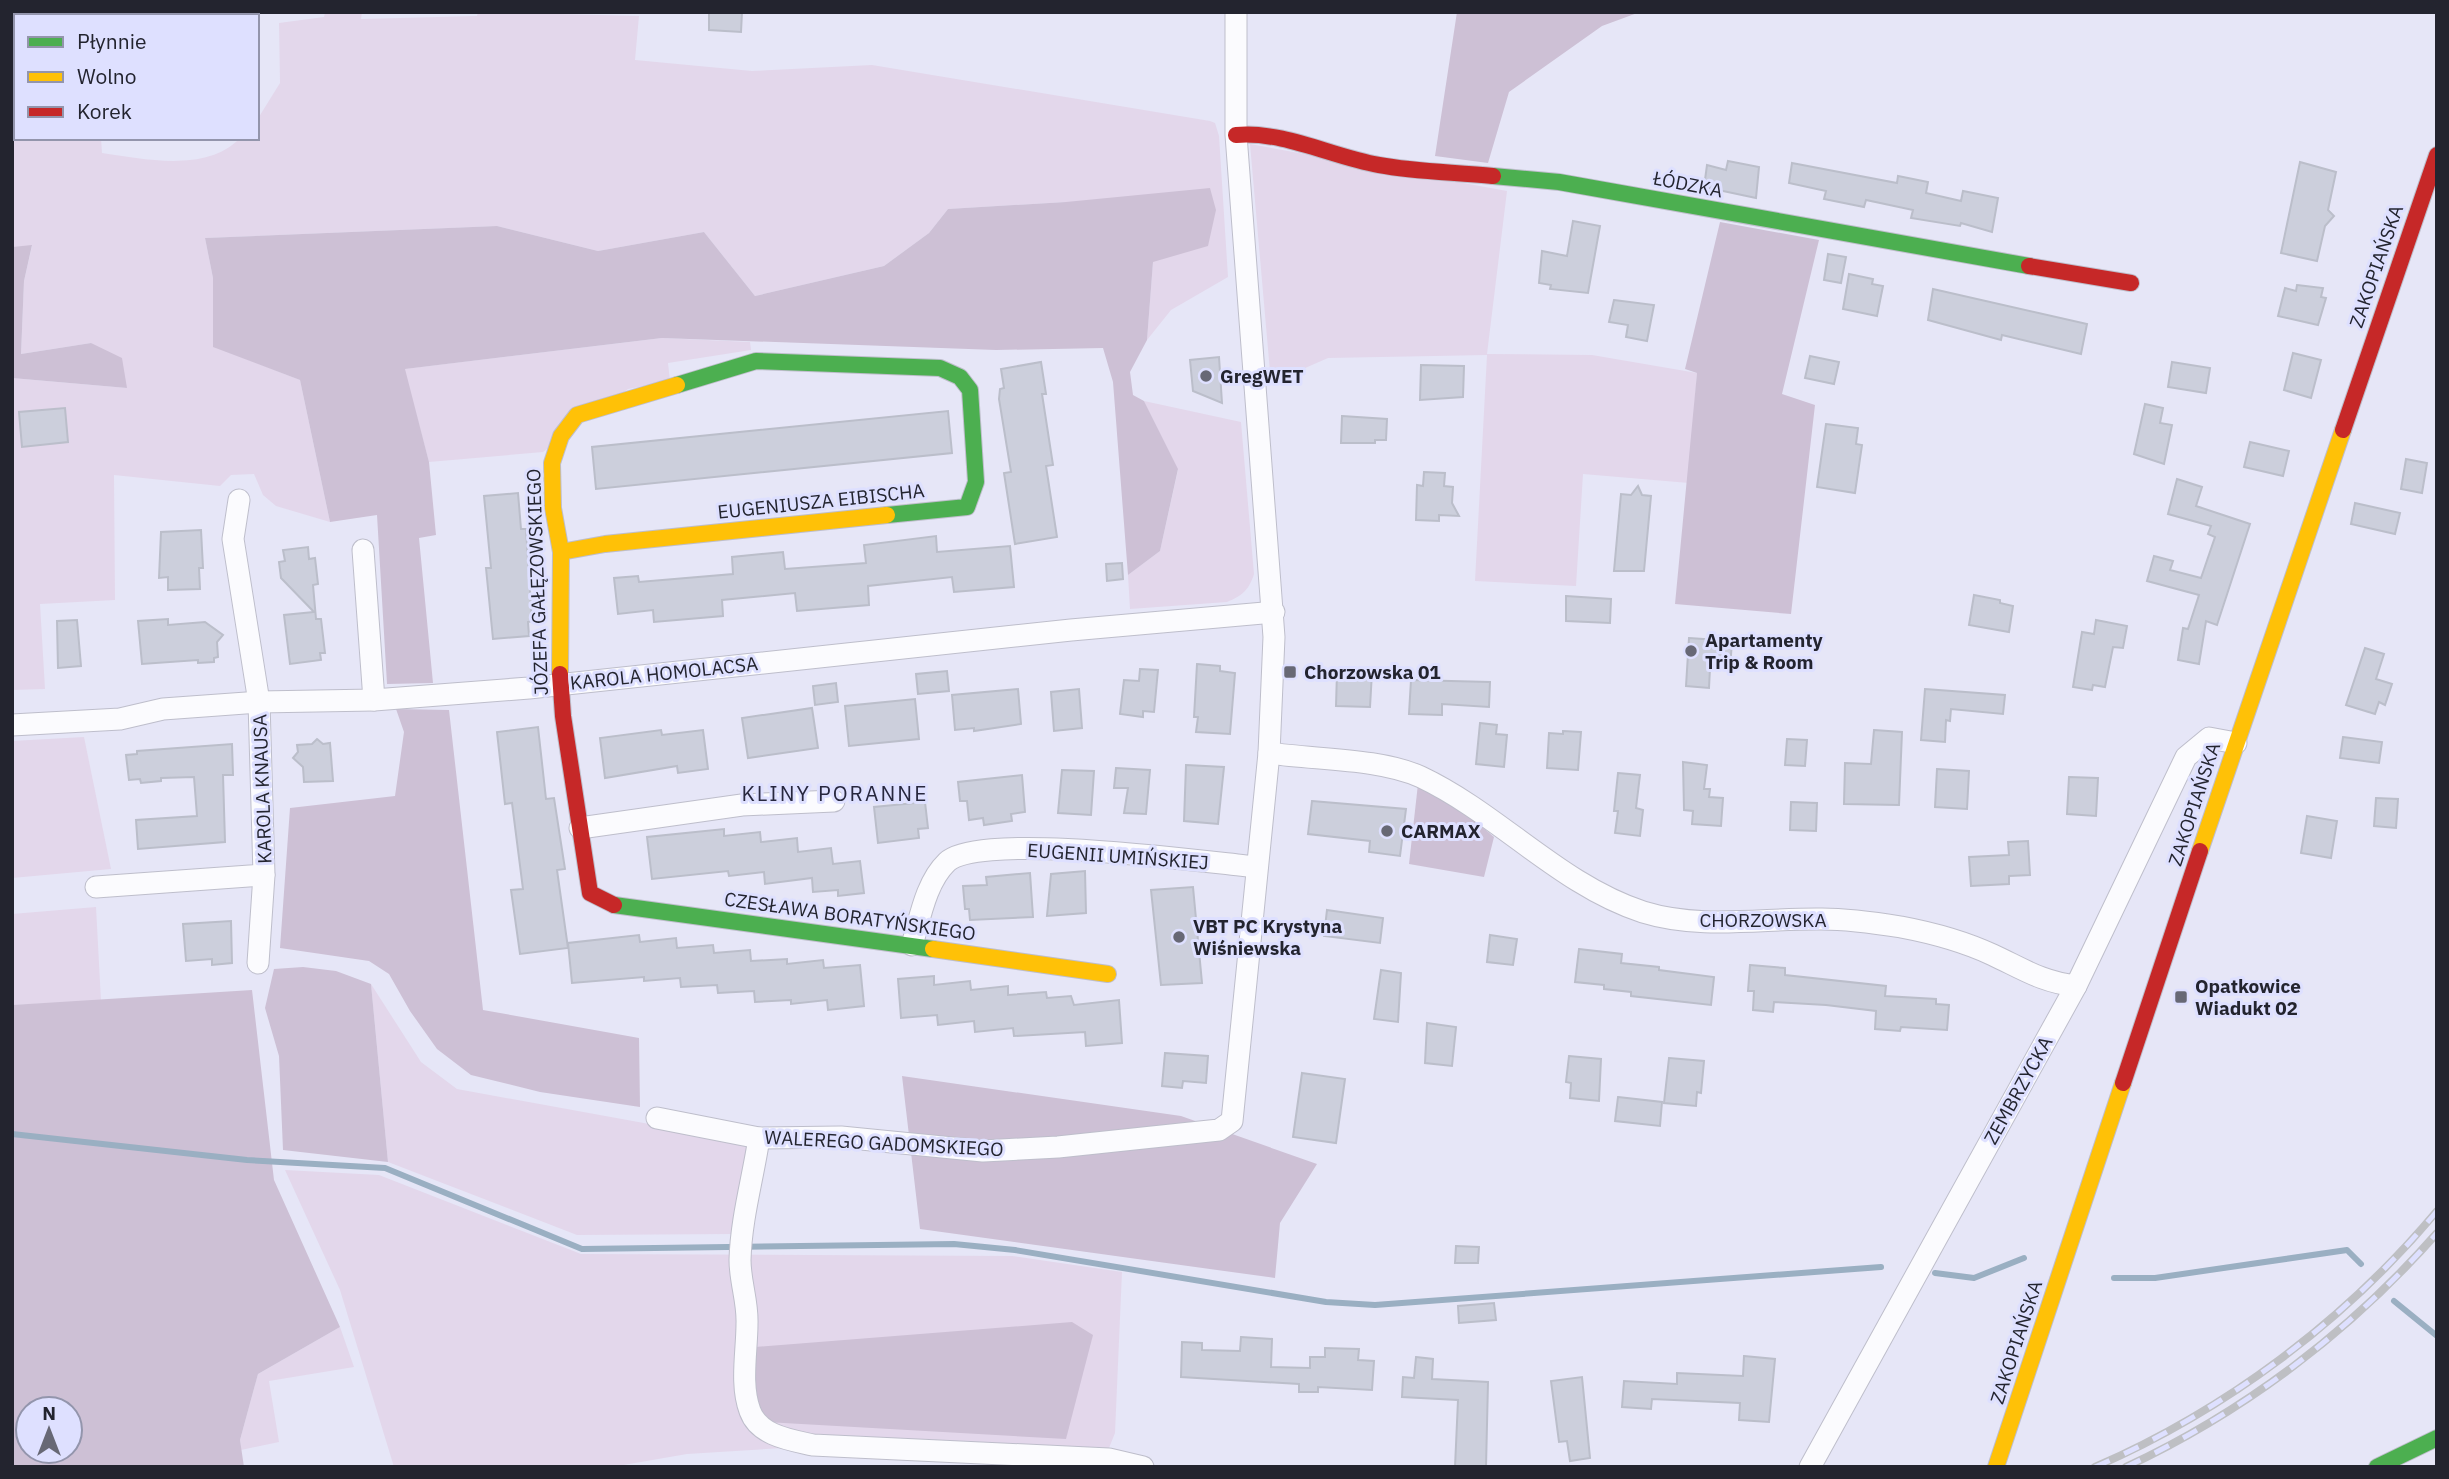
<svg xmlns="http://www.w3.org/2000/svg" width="2449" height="1479" font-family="'IBM Plex Sans',sans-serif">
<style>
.green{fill:#e3d7eb}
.forest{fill:#cdc0d5;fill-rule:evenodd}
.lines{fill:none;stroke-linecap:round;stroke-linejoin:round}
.stream{stroke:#9aafc2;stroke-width:6}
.building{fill:#cccfdc;stroke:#bbbeca;stroke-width:2}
.street-casing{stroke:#bebecb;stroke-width:23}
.fast-casing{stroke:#bebecb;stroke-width:18}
.slow-casing{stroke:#bebecb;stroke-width:18}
.jam-casing{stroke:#bebecb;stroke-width:18}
.street{stroke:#fbfbfe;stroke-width:21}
.fast{stroke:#4caf50;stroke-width:16}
.slow{stroke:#ffc107;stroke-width:16}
.jam{stroke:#c62828;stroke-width:16}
.rail-casing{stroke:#bebfc3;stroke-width:8}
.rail{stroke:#dee0ff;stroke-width:5;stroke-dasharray:16;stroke-linecap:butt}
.poi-dot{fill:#676875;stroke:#dee0ff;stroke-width:2.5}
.labels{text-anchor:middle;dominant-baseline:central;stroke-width:6;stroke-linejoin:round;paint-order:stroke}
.street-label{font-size:19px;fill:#23242f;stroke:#dee0ff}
.poi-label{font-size:19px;font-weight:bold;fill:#23242f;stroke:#dee0ff;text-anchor:start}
.neighbourhood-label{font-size:21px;letter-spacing:2px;fill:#27273e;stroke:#dee0ff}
</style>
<rect width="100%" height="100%" fill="#e6e6f7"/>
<g class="green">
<path d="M325 12H362L361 19 477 16 478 12 639 16 635 60 752 71 872 65 1210 121 1215 123 1219 136 1228 277 1171 310 1147 340 1153 262 1066 202 948 209 929 233 884 266 755 296 704 232 598 251 497 226 205 238 213 278V346L300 380 330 522 276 506 263 495 254 474 231 475 220 486 114 475 115 600 40 604 45 689 12 690V378L127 388 91 343 21 354 24 281 32 246 12 247V85H16V138H101L102 153C144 159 207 173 240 138H257V120L280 83 279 23 324 17Z"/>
<polygon points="1250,144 1507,191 1487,354 1592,355 1697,373 1689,483 1583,474 1576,586 1475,581 1487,355 1328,358 1271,383"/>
<polygon points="662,338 750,342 751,350 668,363 670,381 628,389 543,452 429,462 404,369"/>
<path d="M1144 401 1241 422 1254 574C1249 590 1242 596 1227 602L1130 609 1128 575 1160 551 1178 470Z"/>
<polygon points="84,737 111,869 12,878 12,741"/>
<polygon points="96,907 101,1001 12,1005 12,914"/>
<polygon points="371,984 421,1062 457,1089 748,1142 735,1234 577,1235 388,1162"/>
<polygon points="285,1170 379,1175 581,1254 1012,1256 1122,1272 1115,1433 1105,1458 799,1447 687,1454 612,1467 394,1467 340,1290"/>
<polygon points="340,1327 354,1367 269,1381 279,1442 241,1450 240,1440 258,1374"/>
</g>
<g class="forest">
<polygon points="1457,12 1640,12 1602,26 1509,92 1488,163 1435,156"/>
<polygon points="1210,188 1216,210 1208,246 1153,262 1147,340 1130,372 1133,395 1144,401 1178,469 1160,551 1128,575 1113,382 1103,348 996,350 662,338 405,369 429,462 436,535 419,538 433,683 387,684 377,515 330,522 300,380 213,347 213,278 205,238 497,226 598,251 704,232 755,296 884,266 929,233 948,209 1066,202"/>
<polygon points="1720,222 1819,240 1782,394 1815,405 1791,614 1675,604 1697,373 1685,369"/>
<polygon points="32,245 24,281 21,354 91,343 122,358 127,388 12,378 12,247"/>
<polygon points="396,709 449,710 483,1010 639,1038 640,1107 540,1092 471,1075 437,1049 410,1011 389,974 369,961 280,948 290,808 395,796 404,732"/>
<polygon points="1418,784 1450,800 1494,837 1484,877 1409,864"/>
<polygon points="303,967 336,971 371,984 388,1162 283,1150 279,1056 265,1008 274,969"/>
<path d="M252 990 274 1180 340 1327 258 1374 240 1440 244 1467H12V1005ZM28 1409H70V1451H28Z"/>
<polygon points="902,1076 1181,1116 1317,1164 1280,1223 1275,1278 920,1229"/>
<polygon points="1072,1322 1093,1335 1066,1439 766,1422 755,1396 755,1347"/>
</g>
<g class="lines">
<g class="stream">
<polyline points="12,1134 247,1160 385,1168 582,1249 954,1244 1015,1250 1326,1302 1375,1305 1881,1267"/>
<polyline points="1935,1273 1974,1278 2024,1258"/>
<polyline points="2114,1278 2155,1278 2347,1250 2361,1264"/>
<polyline points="2394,1301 2437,1336"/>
</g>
</g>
<g class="building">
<polygon points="709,12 742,12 741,32 709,30"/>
<polygon points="1728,161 1759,167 1756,198 1704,187 1707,165 1726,170"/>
<polygon points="2300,162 2336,172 2328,210 2334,216 2325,226 2317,261 2281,253"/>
<polygon points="1792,163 1897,183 1898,176 1928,182 1926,193 1961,201 1963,191 1998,198 1992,232 1961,223 1960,226 1911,218 1913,210 1866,200 1864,207 1824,199 1826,191 1789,183"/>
<polygon points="1573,221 1600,226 1588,293 1550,289 1551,285 1539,283 1542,251 1567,256"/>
<polygon points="1828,254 1846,257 1841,283 1824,280"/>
<polygon points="1849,274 1873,279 1872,284 1883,286 1877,316 1843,309"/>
<polygon points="2297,285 2323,288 2321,297 2326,298 2318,325 2278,316 2285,288 2296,291"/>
<polygon points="1933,289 2087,324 2081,354 2002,335 2001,340 1928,320"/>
<polygon points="1614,300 1654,305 1647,341 1626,337 1628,325 1609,322"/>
<polygon points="2293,353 2321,360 2311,398 2284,390"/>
<polygon points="1810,356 1839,362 1834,384 1805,378"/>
<polygon points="1219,357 1222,403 1193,391 1190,360"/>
<polygon points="1041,362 1046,394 1042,394 1053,465 1046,466 1057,537 1015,544 1004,473 1011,472 999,399 1000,389 1004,388 1001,369"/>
<polygon points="2172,362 2210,368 2206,393 2168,387"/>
<polygon points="1421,365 1464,366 1463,397 1420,400"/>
<polygon points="2145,404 2163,408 2160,423 2172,425 2164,464 2134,454"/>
<polygon points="65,408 68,442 22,447 19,412"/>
<polygon points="948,411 952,453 596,489 592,447"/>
<polygon points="1342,416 1387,419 1386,440 1375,440 1375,443 1341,443"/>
<polygon points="1826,424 1858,428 1856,444 1862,445 1855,493 1817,487"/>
<polygon points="2250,442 2289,451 2283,476 2244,467"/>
<polygon points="2406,459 2427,463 2422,493 2401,489"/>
<polygon points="1424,472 1445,473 1444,486 1453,487 1452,503 1459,516 1439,515 1439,521 1416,520 1417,485 1423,486"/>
<polygon points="2177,479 2202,487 2196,506 2250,524 2217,625 2206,621 2199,664 2178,660 2183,628 2188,629 2199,595 2147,581 2154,556 2173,561 2170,570 2201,578 2215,537 2208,534 2211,526 2168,514"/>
<polygon points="1638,486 1642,495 1651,496 1644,571 1614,571 1621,494 1631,495"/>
<polygon points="518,493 521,529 526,529 532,621 528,622 529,636 493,639 486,568 491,568 484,496"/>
<polygon points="2355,503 2400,513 2395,534 2351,524"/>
<polygon points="201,530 203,568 199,568 200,589 168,590 168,577 159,578 161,532"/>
<polygon points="936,536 937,552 1010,546 1014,587 954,592 952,577 868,586 869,605 797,611 795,593 722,600 723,616 654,622 653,610 618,614 614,578 638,576 639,582 733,574 732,557 783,552 785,569 866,563 864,545"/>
<polygon points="308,547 309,559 315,558 318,584 313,585 316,619 321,619 325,653 320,653 321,660 290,664 284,615 314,612 281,578 279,562 285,561 283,550"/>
<polygon points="1122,563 1123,579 1107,581 1106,564"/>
<polygon points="1974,595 2000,600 2000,603 2013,606 2009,632 1969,625"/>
<polygon points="1566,596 1611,599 1610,623 1566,621"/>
<polygon points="168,619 168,625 205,622 223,635 217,642 218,657 214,658 214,662 198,663 198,660 142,664 138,621"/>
<polygon points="77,620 81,666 58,668 57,621"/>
<polygon points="2096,620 2127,626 2123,648 2113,647 2105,687 2093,685 2092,690 2073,687 2082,632 2094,634"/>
<polygon points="1689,638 1732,641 1730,669 1710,668 1709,688 1686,686"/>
<polygon points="2365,648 2384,654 2376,679 2392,684 2385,705 2379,702 2375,714 2346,705"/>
<polygon points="1197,664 1220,666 1220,671 1235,673 1230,734 1196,732 1198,717 1194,717"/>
<polygon points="1140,669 1158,670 1154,712 1143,711 1143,717 1120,714 1124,680 1139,681"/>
<polygon points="947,671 949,691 918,694 916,674"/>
<polygon points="1337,672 1372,672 1370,707 1336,706"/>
<polygon points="1411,680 1490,682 1489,707 1442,704 1442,715 1409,714"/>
<polygon points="836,683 838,702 815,705 813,686"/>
<polygon points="1018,689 1021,724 974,731 974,728 955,730 952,695"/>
<polygon points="1079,689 1082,728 1054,731 1051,692"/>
<polygon points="1925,689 2005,695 2003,714 1951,709 1950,721 1946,720 1945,742 1921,740"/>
<polygon points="915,699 919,739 849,746 845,706"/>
<polygon points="812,708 818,748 748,758 742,718"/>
<polygon points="1480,723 1497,725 1496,734 1507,735 1504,767 1476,764"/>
<polygon points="538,727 546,799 554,798 565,869 557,870 568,948 520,954 511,890 523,889 512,803 505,804 497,732"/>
<polygon points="661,730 662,735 703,730 708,769 678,773 677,766 605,778 600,738"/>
<polygon points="1874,730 1902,732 1899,805 1844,804 1845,763 1871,764"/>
<polygon points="1563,731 1581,732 1578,770 1547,768 1549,733 1563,734"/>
<polygon points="2343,737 2382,742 2379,763 2340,758"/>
<polygon points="317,739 323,744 330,743 333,781 304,782 303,767 293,758 298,752 297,745 312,744"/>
<polygon points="1787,739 1807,740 1805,766 1785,765"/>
<polygon points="232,744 233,775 223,775 225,842 138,849 136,820 197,816 194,777 161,778 161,781 141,783 140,779 129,780 126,755 137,754 137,751"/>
<polygon points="1683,762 1707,765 1704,789 1710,789 1709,797 1723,798 1721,826 1692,824 1693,811 1684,810"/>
<polygon points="1186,765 1224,767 1218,824 1184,821"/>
<polygon points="1116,768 1150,770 1146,814 1124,813 1128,788 1114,788"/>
<polygon points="1937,769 1969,771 1967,809 1935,807"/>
<polygon points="1062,770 1094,771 1091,815 1058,813"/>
<polygon points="1618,773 1640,775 1636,808 1643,810 1640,836 1615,833 1618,811 1614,811"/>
<polygon points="1022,775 1025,812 1011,814 1012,821 984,825 983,818 969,820 967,801 960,801 958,782"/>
<polygon points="2069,777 2098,778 2096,816 2067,814"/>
<polygon points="2376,798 2398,799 2396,828 2374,826"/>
<polygon points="1312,801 1406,809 1400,856 1369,852 1370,841 1308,834"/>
<polygon points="925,802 928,828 918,829 919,838 878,843 874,807"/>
<polygon points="1791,802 1817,803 1816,831 1790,830"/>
<polygon points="2307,816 2337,821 2331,858 2301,853"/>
<polygon points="724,829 724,836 760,832 761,842 797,838 798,852 831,848 833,864 860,861 864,893 838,896 838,890 813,892 812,878 765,884 764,872 729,876 728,871 652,879 647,837"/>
<polygon points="2028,841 2030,875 2009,876 2009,884 1971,886 1969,857 2009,855 2008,842"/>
<polygon points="1085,871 1086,913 1047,916 1051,874"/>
<polygon points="1030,873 1033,917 970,920 969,909 965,909 963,886 987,885 986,877"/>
<polygon points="1193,887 1202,983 1161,985 1151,890"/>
<polygon points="1327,910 1383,918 1380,943 1324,936"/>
<polygon points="231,921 232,963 212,965 212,959 186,961 183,924"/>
<polygon points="639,935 640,942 676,938 677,948 713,945 714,953 750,950 751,961 787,959 787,964 823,960 824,968 860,965 864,1006 828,1010 827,1000 791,1004 791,1000 755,1002 754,991 718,993 717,985 681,987 680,978 644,981 644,977 572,983 568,943"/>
<polygon points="1490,935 1517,939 1513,965 1487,962"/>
<polygon points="1579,949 1622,954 1621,963 1659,967 1659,970 1714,977 1711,1005 1631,996 1631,992 1604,989 1604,985 1575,982"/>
<polygon points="1750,965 1785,968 1785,975 1886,986 1885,996 1936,999 1936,1004 1949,1005 1947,1030 1901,1027 1900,1031 1875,1029 1876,1011 1826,1005 1774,1002 1773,1012 1753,1010 1754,991 1748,991"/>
<polygon points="1381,970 1401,973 1398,1022 1374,1019"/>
<polygon points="934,976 934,985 970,981 971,990 1008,986 1008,995 1046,992 1047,998 1071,996 1074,1005 1119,1000 1122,1043 1086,1046 1085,1032 1014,1036 1013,1028 975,1032 974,1021 938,1025 937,1015 901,1018 898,979"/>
<polygon points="1427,1023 1456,1027 1452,1066 1425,1063"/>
<polygon points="1165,1053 1208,1056 1206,1083 1183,1081 1182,1088 1162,1086"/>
<polygon points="1569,1056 1601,1059 1599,1101 1570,1098 1571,1083 1566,1082"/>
<polygon points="1669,1058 1704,1061 1701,1093 1697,1092 1696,1106 1664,1103"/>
<polygon points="1302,1073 1345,1079 1336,1143 1293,1137"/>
<polygon points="1618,1097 1662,1102 1660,1126 1615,1121"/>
<polygon points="1456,1246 1479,1247 1478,1263 1455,1263"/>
<polygon points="1494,1303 1496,1320 1459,1323 1458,1306"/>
<polygon points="1241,1337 1272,1339 1271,1367 1310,1368 1310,1357 1325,1357 1325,1348 1359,1349 1358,1360 1374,1361 1372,1390 1318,1387 1318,1392 1299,1392 1299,1384 1181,1377 1182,1342 1202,1343 1202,1350 1240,1351"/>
<polygon points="1744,1356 1775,1359 1769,1422 1739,1420 1740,1403 1652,1399 1651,1409 1622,1407 1624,1381 1677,1384 1677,1373 1743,1376"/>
<polygon points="1416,1357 1433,1359 1432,1379 1488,1382 1486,1467 1455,1467 1458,1400 1402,1397 1403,1377 1414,1378"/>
<polygon points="1582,1377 1590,1458 1570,1461 1567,1441 1559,1442 1551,1381"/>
</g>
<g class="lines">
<defs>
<g id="street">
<polyline points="363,550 374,700"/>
<polyline points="12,725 120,719 163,709 259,702 374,700 529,688 1071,630 1274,612"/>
<path d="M1269 753C1315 760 1379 758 1421 777 1499 814 1560 885 1643 912 1701 930 1762 918 1822 919 1848 919 1876 923 1901 927 1933 933 1963 941 1993 955 2023 969 2042 982 2076 986"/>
<polyline points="580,828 742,805 834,801"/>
<polyline points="96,887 264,875 259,702 233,539 239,500"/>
<path d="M912 945C920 918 926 882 947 862 980 831 1205 862 1257 867"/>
<polyline points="258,963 264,875"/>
<polyline points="657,1118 759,1138 841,1137 983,1151 1058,1147 1219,1130 1232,1121 1269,753 1274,637 1236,135 1236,12"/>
<path d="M759 1138C753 1178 741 1219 740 1260 740 1282 748 1302 747 1324 747 1351 740 1385 750 1411 759 1436 791 1440 813 1445L1109 1459 1143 1467"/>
<polyline points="1810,1467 2076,986 2186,757 2209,738 2236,743"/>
</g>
<g id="fast">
<polyline points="1493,176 1559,182 2029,266"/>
<polyline points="677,385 756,361 940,368 960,377 970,390 976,482 967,507 887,515"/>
<polyline points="614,905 933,949"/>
<polyline points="2377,1467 2437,1438"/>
</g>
<g id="slow">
<polyline points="561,552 605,544 887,515"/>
<polyline points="560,674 561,552 553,508 552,463 561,436 577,415 677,385"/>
<polyline points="2200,851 2343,430"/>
<polyline points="933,949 1108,974"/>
<polyline points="1996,1467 2123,1083"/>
</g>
<g id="jam">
<path d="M1236 135C1285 131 1332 157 1379 165 1416 172 1455 172 1493 176"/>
<polyline points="2029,266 2131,283"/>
<polyline points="2343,430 2437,155"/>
<polyline points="560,674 563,716 590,893 614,905"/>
<polyline points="2123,1083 2200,851"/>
</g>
</defs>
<use href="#street" class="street-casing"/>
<use href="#fast" class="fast-casing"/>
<use href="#slow" class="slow-casing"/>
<use href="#jam" class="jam-casing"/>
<use href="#street" class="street"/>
<use href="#fast" class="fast"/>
<use href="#slow" class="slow"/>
<use href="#jam" class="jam"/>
<defs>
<g id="rail">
<path d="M2095 1467C2226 1410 2345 1321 2437 1211"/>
<path d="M2126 1467C2244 1412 2351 1331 2437 1233"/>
</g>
</defs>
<use href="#rail" class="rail-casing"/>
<use href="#rail" class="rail"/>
</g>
<g class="poi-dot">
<circle cx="1206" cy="376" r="7"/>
<circle cx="1691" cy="651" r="7"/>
<rect x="1283" y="665" width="14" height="14" rx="3.5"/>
<circle cx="1387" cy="831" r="7"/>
<circle cx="1179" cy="937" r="7"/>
<rect x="2174" y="990" width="14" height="14" rx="3.5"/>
</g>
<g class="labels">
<g class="street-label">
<text transform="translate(1688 184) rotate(11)">ŁÓDZKA</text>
<text transform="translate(2376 266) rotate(-71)">ZAKOPIAŃSKA</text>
<text transform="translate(821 501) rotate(-6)">EUGENIUSZA EIBISCHA</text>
<text transform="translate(537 582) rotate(-92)">JÓZEFA GAŁĘZOWSKIEGO</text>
<text transform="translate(664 673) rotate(-6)">KAROLA HOMOLACSA</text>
<text transform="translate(262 789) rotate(-92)">KAROLA KNAUSA</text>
<text transform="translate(2194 804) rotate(-72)">ZAKOPIAŃSKA</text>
<text transform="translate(1118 856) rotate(4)">EUGENII UMIŃSKIEJ</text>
<text transform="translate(850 916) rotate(8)">CZESŁAWA BORATYŃSKIEGO</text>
<text x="1763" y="920">CHORZOWSKA</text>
<text transform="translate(2018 1090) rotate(-61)">ZEMBRZYCKA</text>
<text transform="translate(884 1143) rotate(3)">WALEREGO GADOMSKIEGO</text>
<text transform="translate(2016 1342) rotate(-72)">ZAKOPIAŃSKA</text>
</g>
<g class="poi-label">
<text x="1220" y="376">GregWET</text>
<text x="1705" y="640">Apartamenty<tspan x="1705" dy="22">Trip &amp; Room</tspan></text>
<text x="1304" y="672">Chorzowska 01</text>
<text x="1401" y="831">CARMAX</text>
<text x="1193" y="926">VBT PC Krystyna<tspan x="1193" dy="22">Wiśniewska</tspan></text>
<text x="2195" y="986">Opatkowice<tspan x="2195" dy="22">Wiadukt 02</tspan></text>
</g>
<g class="neighbourhood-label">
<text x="835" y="793">KLINY PORANNE</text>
</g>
</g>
<rect width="2449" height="1479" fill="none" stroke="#23242f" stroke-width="28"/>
<rect x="14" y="14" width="245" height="126" fill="#dee0ff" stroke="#9395ac" stroke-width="2"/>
<rect x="28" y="37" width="35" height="10" fill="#4caf50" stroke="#9395ac" stroke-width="2"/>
<text x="77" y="49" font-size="21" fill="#23242f">Płynnie</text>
<rect x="28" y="72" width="35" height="10" fill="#ffc107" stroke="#9395ac" stroke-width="2"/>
<text x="77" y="84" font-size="21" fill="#23242f">Wolno</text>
<rect x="28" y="107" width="35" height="10" fill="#c62828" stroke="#9395ac" stroke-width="2"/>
<text x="77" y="119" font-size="21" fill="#23242f">Korek</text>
<g transform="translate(49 1430)"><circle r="33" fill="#dee0ff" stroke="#9395ac" stroke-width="2"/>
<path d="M0-5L12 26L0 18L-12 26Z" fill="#676875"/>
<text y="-10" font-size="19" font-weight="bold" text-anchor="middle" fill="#23242f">N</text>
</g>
</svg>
